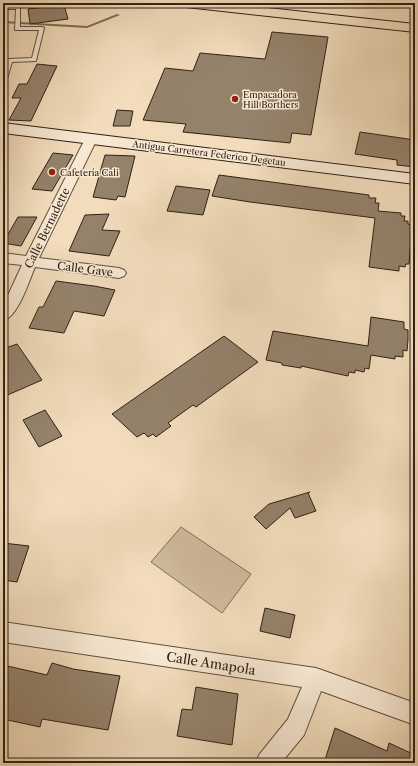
<svg xmlns="http://www.w3.org/2000/svg" width="418" height="766" font-family="'Libre Caslon Text',serif">
<style>
.green{fill:#d1bc9f;stroke:#806e5a}
.lines{fill:none;stroke-linecap:round;stroke-linejoin:round}
.stream{fill:#7c6b57;fill-rule:evenodd}
.building{fill:#94826b;stroke:#2f2114}
.lane-casing{stroke:#60503e;stroke-width:2}
.street-casing{stroke:#60503e;stroke-width:2}
.secondary-casing{stroke:#2f2114;stroke-width:2}
.primary-casing{stroke:#2f2114;stroke-width:2}
.lane{fill:#f7e8d3;fill-rule:evenodd}
.street{fill:#f7e8d3;fill-rule:evenodd}
.secondary{fill:#f7e8d3;fill-rule:evenodd}
.primary{fill:#f2dcbc;fill-rule:evenodd}
.poi-dot{fill:#8f2418;stroke:#f7e8d3;stroke-width:1.5}
.labels{text-anchor:middle;dominant-baseline:central;stroke-width:3;stroke-linejoin:round;paint-order:stroke}
.far-poi-label{font-size:9px;fill:#2f2114;stroke:#f7e8d3;text-anchor:start}
.far-street-label{font-size:9px;fill:#2f2114;stroke:#f7e8d3}
.street-label{font-size:11px;fill:#2f2114;stroke:#f7e8d3}
.near-street-label{font-size:13px;fill:#2f2114;stroke:#f7e8d3}
</style>
<rect width="100%" height="100%" fill="#f2dcbc"/>
<filter id="stains"><feTurbulence type="fractalNoise" baseFrequency=".005" numOctaves="4"/><feColorMatrix values="0 0 0 0 .2 0 0 0 0 .09 0 0 0 0 .02 0 0 0 .5 -.17"/></filter>
<radialGradient id="worn" r=".72"><stop offset=".6" stop-color="#630" stop-opacity="0"/><stop offset="1" stop-color="#630" stop-opacity=".3"/></radialGradient>
<polygon class="green" points="181,527 251,574 222,613 151,562"/>
<g class="lines">
<polygon class="stream" points="117,14 120,15 87,28 3,23 3,21 87,26"/>
</g>
<g class="building">
<polygon points="64,5 68,19 30,24 28,9"/>
<polygon points="272,32 328,37 311,135 292,133 290,143 183,132 186,124 143,120 165,68 193,71 200,53 265,59"/>
<polygon points="37,64 57,66 31,121 9,120 21,98 12,98 19,84 27,84"/>
<polygon points="117,110 133,111 130,126 113,126"/>
<polygon points="360,132 415,140 415,167 397,165 397,160 355,154"/>
<polygon points="53,153 73,155 52,191 32,189"/>
<polygon points="105,155 135,156 125,197 118,196 116,200 93,197"/>
<polygon points="219,175 369,195 369,198 376,198 375,203 379,203 378,211 401,213 401,216 405,216 404,221 408,221 408,224 412,225 409,264 406,264 405,267 399,266 399,271 369,267 375,218 250,202 212,196"/>
<polygon points="176,186 210,190 203,215 167,211"/>
<polygon points="109,214 102,230 120,231 109,256 69,251 85,215"/>
<polygon points="18,217 37,217 21,246 3,243"/>
<polygon points="56,281 94,286 115,290 104,316 74,311 64,333 29,328 39,307 43,307"/>
<polygon points="371,317 404,322 404,329 408,330 408,340 407,351 403,350 403,357 395,356 395,359 371,355 369,369 365,368 364,372 355,370 355,373 349,372 348,376 301,366 301,368 282,365 282,363 266,360 273,331 368,346"/>
<polygon points="224,336 258,362 196,407 193,405 168,423 171,426 156,437 153,434 148,437 144,433 137,437 112,414"/>
<polygon points="17,344 42,380 3,397 3,349"/>
<polygon points="45,410 62,436 39,447 23,420"/>
<polygon points="310,492 308,493 316,511 295,518 290,508 266,529 254,517 269,504"/>
<polygon points="3,543 29,546 17,582 3,580"/>
<polygon points="265,608 295,615 290,638 260,631"/>
<polygon points="52,663 73,669 120,676 108,730 42,719 40,727 3,719 3,665 47,675"/>
<polygon points="196,687 238,694 232,745 177,736 182,709 192,710"/>
<polygon points="335,728 387,751 389,743 415,755 415,763 324,763"/>
</g>
<g class="lines">
<defs>
<polygon id="lane" points="20,6 20,27 42,27 44,28 36,61 12,62 6,82 3,84 3,74 8,59 32,58 39,30 15,30 16,9 3,9 3,7"/>
<g id="street">
<polygon points="400,3 415,3 415,7 402,5"/>
<path d="M91 135 95 136 97 139 39 258 119 268 124 270 126 273 124 276 119 278 35 267C29 281 18 317 3 321V306L22 265 3 263V253L26 256 85 139 87 136Z"/>
<polygon points="3,622 316,668 415,703 415,725 321,691 304,735 281,763 256,763 259,755 288,719 302,687 3,642"/>
</g>
<polygon id="secondary" points="3,123 415,174 415,184 3,133"/>
<polygon id="primary" points="179,3 222,3 415,24 415,32 186,7 181,6"/>
</defs>
<use href="#lane" class="lane-casing"/>
<use href="#street" class="street-casing"/>
<use href="#secondary" class="secondary-casing"/>
<use href="#primary" class="primary-casing"/>
<use href="#lane" class="lane"/>
<use href="#street" class="street"/>
<use href="#secondary" class="secondary"/>
<use href="#primary" class="primary"/>
</g>
<g class="poi-dot">
<circle cx="235" cy="99" r="4"/>
<circle cx="52" cy="172" r="4"/>
</g>
<g class="labels">
<g class="far-poi-label">
<text x="243" y="94">Empacadora<tspan x="243" dy="10">Hill Borthers</tspan></text>
<text x="60" y="172">Cafetería Cali</text>
</g>
<g class="far-street-label">
<text transform="translate(209 153) rotate(7)">Antigua Carretera Federico Degetau</text>
</g>
<g class="street-label">
<text transform="translate(47 228) rotate(-64)">Calle Bernadette</text>
<text transform="translate(85 269) rotate(7)">Calle Gave</text>
</g>
<g class="near-street-label">
<text transform="translate(211 663) rotate(9)">Calle Amapola</text>
</g>
</g>
<rect width="418" height="766" fill="none" stroke="#f2dcbc" stroke-width="16"/>
<rect x="4" y="4" width="410" height="758" fill="none" stroke="#2f2114" stroke-width="2"/>
<rect x="8" y="8" width="402" height="750" fill="none" stroke="#2f2114"/>
<rect width="100%" height="100%" filter="url(#stains)"/>
<rect width="100%" height="100%" fill="url(#worn)"/>
</svg>
